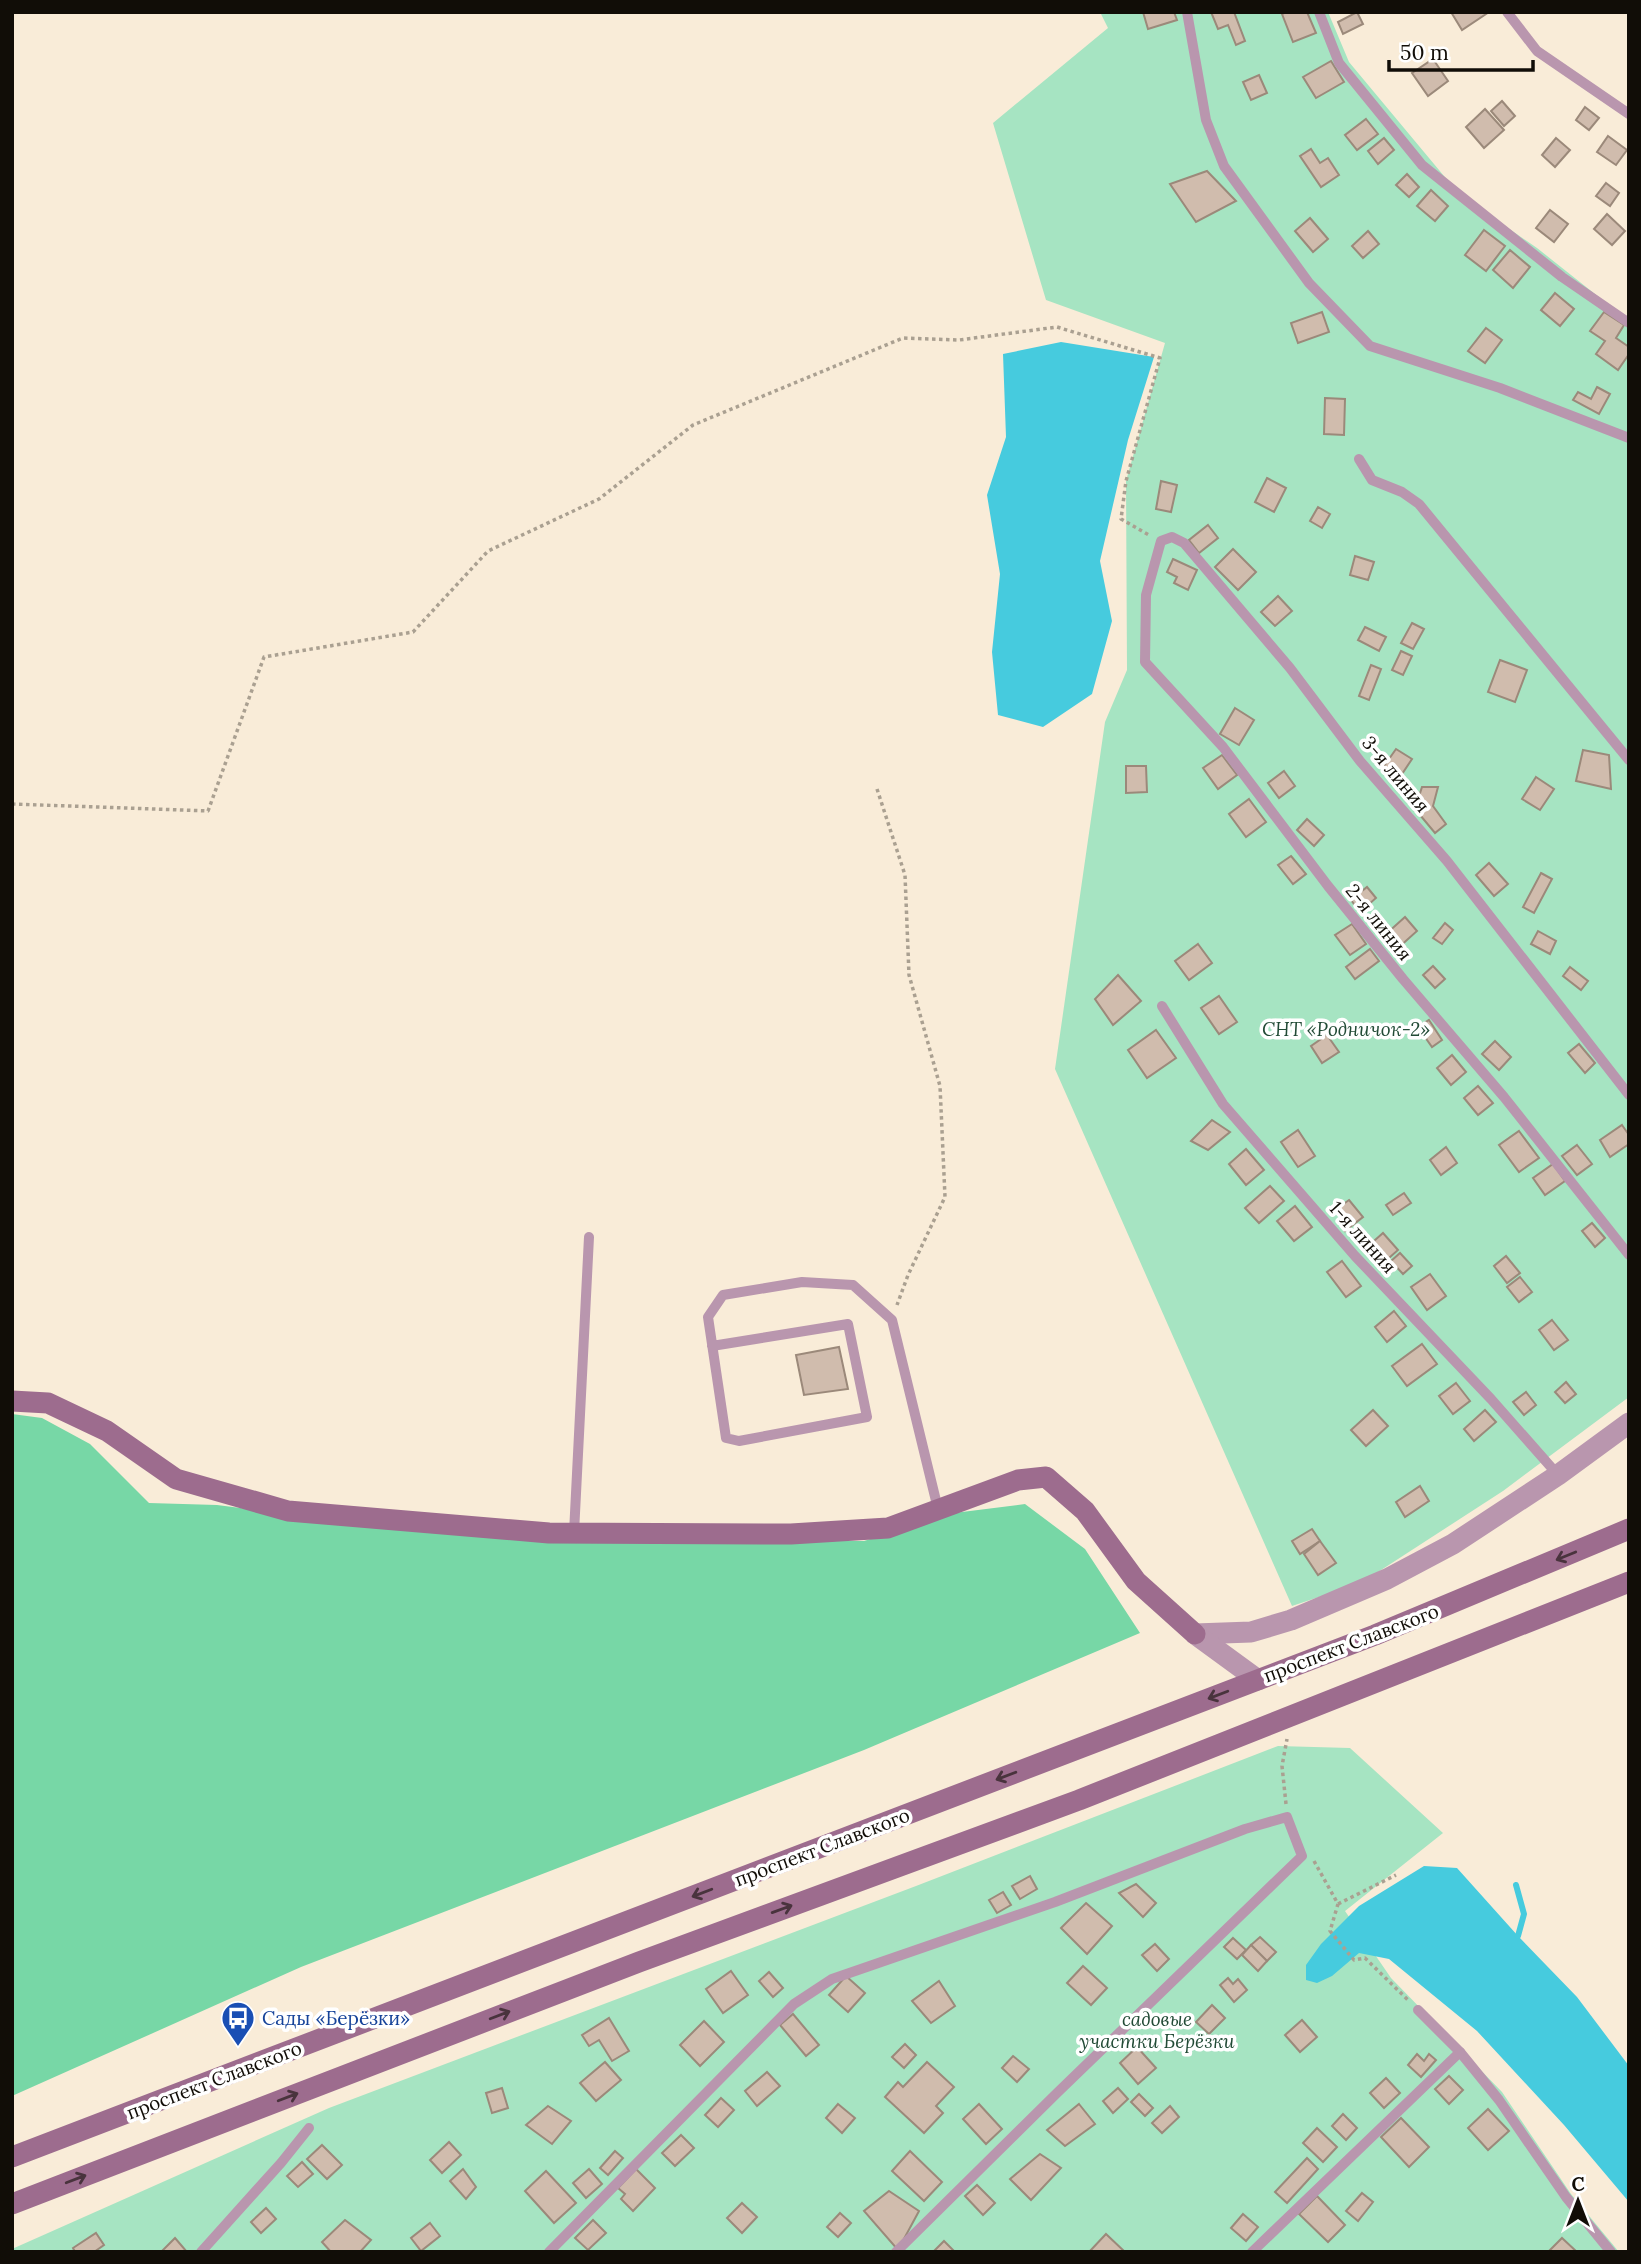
<svg xmlns="http://www.w3.org/2000/svg" width="1641" height="2264" font-family="Lora,serif">
<style>
.green{fill:#a6e4c2}
.forest{fill:#77d7a6}
.water{fill:#46cbde}
.lines{fill:none;stroke-linecap:round;stroke-linejoin:round}
.stream{stroke:#46cbde;stroke-width:6}
.building{fill:#d0bcad;stroke:#9b897a;stroke-width:2}
.path{stroke:#aaa091;stroke-width:3.5;stroke-dasharray:3.5 3.5;stroke-linecap:butt}
.lane{stroke:#b996ae;stroke-width:10}
.street{stroke:#b996ae;stroke-width:21}
.secondary{stroke:#9d6c8e;stroke-width:21}
.oneway{stroke:#49333d}
.labels{text-anchor:middle;dominant-baseline:central;stroke-width:7;stroke-linejoin:round;paint-order:stroke}
.street-label{font-size:19px;fill:#110d07;stroke:#fff}
.park-label{font-size:19px;font-style:italic;fill:#224b36;stroke:#fff}
.transit-label{font-size:19px;fill:#164399;stroke:#fff;text-anchor:start}
</style>
<rect width="100%" height="100%" fill="#f9ecd8"/>
<g class="green">
<polygon points="1100,12 1328,12 1349,62 1459,194 1537,248 1629,321 1629,1397 1503,1491 1361,1583 1292,1606 1055,1069 1105,722 1127,670 1126,481 1165,343 1046,300 993,123 1108,28"/>
<polygon points="1278,1746 1350,1748 1443,1833 1345,1911 1391,1978 1502,2092 1571,2194 1619,2252 12,2252 12,2249 329,2108 916,1886"/>
</g>
<polygon class="forest" points="12,1414 42,1418 90,1444 149,1503 217,1505 424,1531 684,1540 864,1541 954,1513 1025,1504 1085,1549 1140,1633 864,1750 301,1967 12,2096"/>
<g class="water">
<polygon points="1061,342 1154,357 1128,440 1100,561 1112,621 1092,694 1043,727 998,715 992,652 1000,574 987,495 1006,437 1003,354"/>
<polygon points="1424,1866 1457,1868 1518,1936 1577,1997 1629,2066 1629,2202 1564,2125 1477,2031 1389,1959 1359,1953 1332,1976 1317,1983 1306,1980 1306,1965 1321,1944 1359,1906"/>
</g>
<g class="lines">
<polyline class="stream" points="1516,1885 1524,1914 1518,1936"/>
</g>
<g class="building">
<polygon points="1143,12 1174,12 1177,20 1148,29"/>
<polygon points="1211,12 1234,12 1245,41 1236,45 1228,25 1218,29"/>
<polygon points="1286,12 1307,12 1316,33 1293,42 1282,14"/>
<polygon points="1357,12 1363,24 1343,34 1338,22"/>
<polygon points="1451,12 1489,12 1462,30"/>
<polygon points="1433,59 1448,81 1428,96 1412,73"/>
<polygon points="1331,61 1344,82 1316,98 1303,77"/>
<polygon points="1259,75 1267,93 1251,100 1243,82"/>
<polygon points="1502,101 1515,116 1504,126 1491,111"/>
<polygon points="1585,107 1599,118 1589,130 1576,120"/>
<polygon points="1485,109 1504,130 1484,148 1466,127"/>
<polygon points="1366,119 1378,134 1357,150 1345,135"/>
<polygon points="1608,136 1627,150 1616,165 1597,152"/>
<polygon points="1384,138 1394,150 1378,164 1368,151"/>
<polygon points="1556,138 1570,150 1555,167 1542,155"/>
<polygon points="1311,149 1320,163 1328,158 1339,175 1321,187 1300,156"/>
<polygon points="1207,171 1236,201 1196,222 1170,184"/>
<polygon points="1407,174 1419,187 1409,197 1396,185"/>
<polygon points="1606,183 1619,193 1610,206 1596,196"/>
<polygon points="1431,190 1448,206 1435,221 1417,206"/>
<polygon points="1550,210 1568,224 1554,242 1536,228"/>
<polygon points="1607,214 1625,231 1612,245 1594,229"/>
<polygon points="1310,218 1328,239 1313,252 1295,231"/>
<polygon points="1484,230 1505,246 1486,271 1465,255"/>
<polygon points="1368,231 1379,244 1363,258 1352,246"/>
<polygon points="1510,250 1530,267 1513,288 1493,270"/>
<polygon points="1555,293 1574,309 1560,326 1541,310"/>
<polygon points="1322,312 1329,332 1298,343 1291,323"/>
<polygon points="1604,312 1624,325 1616,338 1629,347 1629,354 1618,370 1596,354 1605,341 1590,331"/>
<polygon points="1486,328 1502,340 1485,363 1468,351"/>
<polygon points="1597,387 1610,394 1599,414 1573,400 1578,392 1591,399"/>
<polygon points="1325,398 1345,399 1344,435 1324,434"/>
<polygon points="1267,478 1286,488 1274,512 1255,502"/>
<polygon points="1161,481 1177,485 1171,512 1156,509"/>
<polygon points="1318,507 1330,514 1322,528 1310,521"/>
<polygon points="1208,525 1218,538 1199,553 1189,540"/>
<polygon points="1233,549 1256,572 1238,590 1215,567"/>
<polygon points="1355,556 1374,562 1368,580 1350,575"/>
<polygon points="1173,559 1197,570 1188,590 1174,583 1177,577 1167,572"/>
<polygon points="1278,596 1292,611 1275,626 1261,612"/>
<polygon points="1412,623 1424,629 1413,649 1401,643"/>
<polygon points="1365,627 1386,637 1379,651 1358,640"/>
<polygon points="1401,651 1412,656 1403,675 1392,670"/>
<polygon points="1500,660 1527,670 1515,702 1488,692"/>
<polygon points="1371,665 1381,669 1369,700 1359,696"/>
<polygon points="1235,708 1254,720 1239,745 1220,734"/>
<polygon points="1396,749 1412,759 1398,780 1382,769"/>
<polygon points="1583,750 1609,755 1611,789 1576,781"/>
<polygon points="1222,755 1237,775 1218,789 1203,768"/>
<polygon points="1126,766 1146,766 1147,792 1126,793"/>
<polygon points="1284,771 1295,786 1279,798 1268,783"/>
<polygon points="1536,777 1554,789 1540,810 1522,799"/>
<polygon points="1422,787 1438,787 1433,806 1446,824 1435,833 1415,809"/>
<polygon points="1249,799 1266,822 1246,837 1229,814"/>
<polygon points="1307,819 1324,835 1314,846 1297,830"/>
<polygon points="1291,856 1306,874 1293,884 1278,865"/>
<polygon points="1489,863 1508,884 1494,896 1476,875"/>
<polygon points="1541,873 1552,879 1534,913 1523,907"/>
<polygon points="1367,887 1376,898 1360,912 1351,900"/>
<polygon points="1405,917 1417,931 1398,948 1386,934"/>
<polygon points="1445,923 1453,930 1442,944 1433,938"/>
<polygon points="1352,924 1366,944 1350,955 1335,935"/>
<polygon points="1538,931 1556,941 1550,954 1531,944"/>
<polygon points="1198,944 1212,963 1189,980 1175,961"/>
<polygon points="1370,949 1379,961 1355,979 1346,967"/>
<polygon points="1433,966 1445,979 1435,988 1423,975"/>
<polygon points="1570,967 1588,981 1581,990 1563,976"/>
<polygon points="1118,975 1141,1001 1113,1025 1095,999"/>
<polygon points="1219,996 1237,1022 1219,1034 1201,1008"/>
<polygon points="1429,1020 1442,1040 1432,1047 1418,1027"/>
<polygon points="1156,1030 1176,1058 1147,1078 1128,1050"/>
<polygon points="1327,1035 1339,1052 1322,1063 1311,1046"/>
<polygon points="1495,1041 1511,1057 1499,1070 1482,1054"/>
<polygon points="1579,1044 1595,1063 1585,1073 1568,1053"/>
<polygon points="1452,1055 1466,1072 1451,1085 1437,1068"/>
<polygon points="1478,1086 1493,1103 1478,1115 1464,1098"/>
<polygon points="1212,1120 1230,1132 1208,1150 1191,1141"/>
<polygon points="1622,1125 1629,1135 1629,1144 1610,1157 1600,1140"/>
<polygon points="1298,1130 1315,1156 1298,1167 1281,1142"/>
<polygon points="1519,1131 1539,1158 1519,1172 1499,1145"/>
<polygon points="1577,1145 1592,1164 1577,1175 1562,1156"/>
<polygon points="1446,1147 1457,1163 1441,1175 1430,1160"/>
<polygon points="1246,1149 1264,1170 1246,1185 1229,1164"/>
<polygon points="1553,1164 1565,1181 1545,1195 1533,1178"/>
<polygon points="1270,1186 1284,1201 1259,1223 1245,1208"/>
<polygon points="1404,1193 1411,1203 1393,1215 1386,1205"/>
<polygon points="1349,1200 1363,1217 1345,1231 1338,1221 1344,1216 1338,1208"/>
<polygon points="1295,1206 1312,1227 1294,1241 1277,1221"/>
<polygon points="1592,1223 1605,1238 1595,1247 1582,1231"/>
<polygon points="1383,1233 1398,1250 1381,1265 1366,1248"/>
<polygon points="1400,1253 1412,1266 1403,1274 1391,1261"/>
<polygon points="1506,1256 1520,1273 1507,1283 1494,1266"/>
<polygon points="1342,1261 1361,1286 1346,1297 1327,1272"/>
<polygon points="1430,1274 1446,1296 1427,1310 1411,1287"/>
<polygon points="1520,1277 1532,1292 1519,1302 1507,1287"/>
<polygon points="1394,1311 1406,1326 1387,1342 1375,1327"/>
<polygon points="1552,1320 1568,1340 1554,1350 1539,1330"/>
<polygon points="1422,1344 1437,1364 1407,1386 1392,1366"/>
<polygon points="839,1347 848,1389 804,1395 796,1355"/>
<polygon points="1566,1382 1576,1394 1565,1403 1555,1392"/>
<polygon points="1456,1383 1470,1401 1453,1414 1439,1396"/>
<polygon points="1526,1392 1536,1405 1524,1415 1513,1402"/>
<polygon points="1373,1410 1388,1426 1366,1446 1351,1430"/>
<polygon points="1485,1410 1496,1422 1474,1441 1464,1429"/>
<polygon points="1420,1486 1429,1501 1405,1517 1396,1502"/>
<polygon points="1312,1529 1320,1541 1300,1554 1292,1541"/>
<polygon points="1320,1541 1336,1563 1318,1575 1304,1554"/>
<polygon points="1030,1876 1037,1889 1020,1899 1012,1886"/>
<polygon points="1136,1884 1156,1903 1143,1917 1119,1893"/>
<polygon points="1003,1892 1011,1905 997,1913 989,1900"/>
<polygon points="1086,1903 1112,1926 1087,1954 1061,1928"/>
<polygon points="1260,1937 1276,1952 1267,1961 1251,1945"/>
<polygon points="1233,1938 1246,1950 1237,1959 1224,1947"/>
<polygon points="1155,1944 1169,1959 1157,1971 1142,1955"/>
<polygon points="1251,1945 1267,1961 1258,1971 1242,1955"/>
<polygon points="1083,1966 1107,1988 1091,2005 1067,1983"/>
<polygon points="731,1971 748,1995 723,2013 706,1989"/>
<polygon points="769,1972 783,1988 773,1997 759,1981"/>
<polygon points="846,1976 865,1993 848,2012 829,1995"/>
<polygon points="1228,1978 1233,1984 1238,1979 1247,1990 1234,2002 1220,1985"/>
<polygon points="939,1981 955,2006 931,2023 912,2001"/>
<polygon points="1212,2005 1225,2018 1209,2034 1196,2022"/>
<polygon points="793,2014 819,2045 806,2056 780,2025"/>
<polygon points="609,2018 629,2051 612,2061 599,2040 589,2046 582,2035"/>
<polygon points="1302,2020 1317,2037 1300,2052 1285,2035"/>
<polygon points="704,2021 724,2042 700,2066 680,2045"/>
<polygon points="905,2044 916,2055 904,2068 892,2057"/>
<polygon points="1137,2047 1156,2068 1138,2084 1120,2063"/>
<polygon points="1417,2054 1424,2061 1429,2054 1436,2060 1421,2077 1408,2065"/>
<polygon points="1013,2056 1029,2069 1017,2082 1002,2068"/>
<polygon points="605,2062 621,2080 596,2101 580,2083"/>
<polygon points="927,2062 954,2087 936,2106 943,2113 924,2133 885,2097 898,2082 903,2087"/>
<polygon points="767,2072 780,2086 757,2106 745,2091"/>
<polygon points="1449,2076 1463,2090 1449,2104 1435,2089"/>
<polygon points="1386,2078 1400,2093 1384,2108 1370,2093"/>
<polygon points="502,2088 508,2108 492,2113 486,2093"/>
<polygon points="1118,2088 1128,2099 1113,2113 1103,2101"/>
<polygon points="1139,2094 1153,2108 1145,2116 1131,2102"/>
<polygon points="721,2098 734,2110 718,2127 705,2115"/>
<polygon points="838,2104 855,2118 842,2133 826,2118"/>
<polygon points="979,2104 1002,2129 986,2144 963,2119"/>
<polygon points="1079,2104 1095,2124 1065,2146 1047,2130"/>
<polygon points="548,2106 571,2121 552,2144 526,2125"/>
<polygon points="1170,2106 1179,2117 1162,2133 1152,2123"/>
<polygon points="1488,2109 1509,2131 1488,2150 1468,2128"/>
<polygon points="1343,2114 1357,2128 1346,2140 1332,2126"/>
<polygon points="1401,2118 1429,2147 1409,2167 1381,2137"/>
<polygon points="1317,2128 1337,2147 1323,2162 1303,2143"/>
<polygon points="681,2135 694,2148 675,2166 662,2153"/>
<polygon points="449,2142 461,2155 442,2173 430,2160"/>
<polygon points="322,2145 342,2165 327,2179 307,2159"/>
<polygon points="615,2151 623,2158 608,2175 600,2168"/>
<polygon points="910,2151 942,2182 924,2201 892,2171"/>
<polygon points="1040,2154 1061,2168 1031,2200 1010,2179"/>
<polygon points="1307,2158 1318,2169 1287,2203 1275,2192"/>
<polygon points="302,2162 313,2174 298,2187 287,2176"/>
<polygon points="463,2169 476,2187 466,2199 450,2181"/>
<polygon points="589,2169 602,2184 586,2198 573,2183"/>
<polygon points="636,2169 655,2188 633,2211 621,2199 625,2194 618,2188"/>
<polygon points="546,2171 576,2203 554,2223 525,2191"/>
<polygon points="977,2185 995,2203 983,2215 965,2196"/>
<polygon points="889,2191 919,2211 898,2250 864,2211"/>
<polygon points="1362,2193 1373,2202 1358,2221 1346,2211"/>
<polygon points="1317,2196 1345,2225 1328,2242 1299,2214"/>
<polygon points="742,2203 757,2217 742,2233 727,2218"/>
<polygon points="266,2208 276,2219 261,2233 251,2222"/>
<polygon points="840,2213 851,2223 838,2237 827,2227"/>
<polygon points="1243,2214 1258,2227 1246,2241 1231,2228"/>
<polygon points="345,2220 371,2240 360,2252 331,2252 322,2242"/>
<polygon points="593,2220 606,2233 588,2250 575,2238"/>
<polygon points="430,2223 440,2236 421,2251 411,2238"/>
<polygon points="96,2233 104,2245 94,2252 75,2252 73,2248"/>
<polygon points="1106,2234 1125,2252 1089,2252"/>
<polygon points="175,2238 187,2252 161,2252"/>
<polygon points="1562,2238 1577,2252 1548,2252"/>
<polygon points="944,2241 955,2252 933,2252"/>
</g>
<g class="lines">
<g class="path">
<polyline points="877,789 905,875 909,975 940,1086 945,1197 908,1275 897,1305"/>
<polyline points="12,804 208,811 264,657 413,632 488,551 599,499 693,425 903,338 959,340 1057,327 1160,358 1126,481 1121,519 1149,535"/>
<polyline points="1286,1804 1282,1766 1287,1739"/>
<polyline points="1314,1861 1338,1904 1330,1931 1354,1960 1365,1958 1409,2001"/>
<polyline points="1338,1904 1396,1875"/>
</g>
<g class="lane">
<polyline points="1187,12 1206,120 1224,166 1309,283 1370,346 1500,388 1629,438"/>
<polyline points="1319,12 1339,63 1422,165 1562,277 1629,323"/>
<polyline points="1507,12 1537,51 1629,114"/>
<polyline points="1359,459 1372,480 1402,492 1419,504 1629,760"/>
<polyline points="1162,1006 1223,1104 1355,1256 1491,1399 1558,1475"/>
<polyline points="1629,1095 1447,861 1360,761 1290,668 1184,543 1172,537 1161,541 1146,595 1145,662 1223,747 1328,886 1403,979 1504,1097 1629,1255"/>
<polyline points="712,1346 848,1324 867,1417 739,1441 726,1438 708,1317 723,1295 802,1282 853,1285 892,1320 938,1509"/>
<polyline points="574,1533 589,1237"/>
<polyline points="1418,2010 1460,2052 1499,2100 1566,2197 1611,2252"/>
<polyline points="201,2252 281,2163 309,2128"/>
<polyline points="549,2252 794,2004 832,1979 1055,1902 1245,1829 1287,1817 1302,1856 1057,2093 896,2252"/>
<polyline points="1252,2252 1460,2052"/>
</g>
<g class="street">
<polyline points="1195,1634 1251,1632 1291,1620 1387,1579 1453,1544 1558,1475 1629,1423"/>
<polyline points="1195,1634 1258,1680"/>
</g>
<g class="secondary">
<polyline points="12,1401 48,1403 107,1431 176,1479 288,1511 549,1533 791,1534 888,1528 1018,1480 1046,1477 1085,1511 1136,1581 1195,1634"/>
<polyline points="12,2157 1375,1635 1629,1529"/>
<polyline points="12,2204 639,1962 1079,1800 1629,1582"/>
</g>
</g>
<defs><path id="oneway-shaft" d="M-6 0H5M1.5-3L5.5 0L1.5 3" fill="none" stroke-width="1.6" stroke-linecap="round" stroke-linejoin="round" transform="scale(1.75)"/></defs>
<g class="oneway">
<use href="#oneway-shaft" transform="translate(1566 1556) rotate(158)"/>
<use href="#oneway-shaft" transform="translate(1218 1695) rotate(159)"/>
<use href="#oneway-shaft" transform="translate(1006 1776) rotate(159)"/>
<use href="#oneway-shaft" transform="translate(702 1893) rotate(159)"/>
<use href="#oneway-shaft" transform="translate(782 1909) rotate(-20)"/>
<use href="#oneway-shaft" transform="translate(500 2015) rotate(-21)"/>
<use href="#oneway-shaft" transform="translate(288 2097) rotate(-21)"/>
<use href="#oneway-shaft" transform="translate(76 2179) rotate(-21)"/>
</g>
<defs>
<symbol id="bus-pin" viewBox="-11 -11 22 30"><path d="M0 17L-7.5 6A9.5 9.5 0 1 1 7.5 6Z" fill="#1a4fb4" stroke="#fff"/><path d="M-5-6H5V4H4V6H2V4H-2V6H-4V4H-5ZM-3.5-4V0h7V-4ZM-3.5 1.2v1.5H-2V1.2ZM2 1.2v1.5H3.5V1.2Z" fill="#fff"/></symbol>
</defs>
<g fill-rule="evenodd">
<use href="#bus-pin" x="219" y="1999" width="38" height="52"/>
</g>
<g class="labels">
<g class="street-label">
<text transform="translate(1396 774) rotate(50)">3-я линия</text>
<text transform="translate(1379 922) rotate(51)">2-я линия</text>
<text transform="translate(1363 1237) rotate(48)">1-я линия</text>
<text transform="translate(1351 1643) rotate(-21)">проспект Славского</text>
<text transform="translate(822 1847) rotate(-21)">проспект Славского</text>
<text transform="translate(214 2080) rotate(-21)">проспект Славского</text>
</g>
<g class="park-label">
<text x="1346" y="1029">СНТ «Родничок-2»</text>
<text x="1157" y="2019">садовые<tspan x="1157" dy="22">участки Берёзки</tspan></text>
</g>
<g class="transit-label">
<text x="262" y="2018">Сады «Берёзки»</text>
</g>
</g>
<rect width="1641" height="2264" fill="none" stroke="#110d07" stroke-width="28"/>
<g transform="translate(1578 2201)" stroke="#ffffff" stroke-width="5" paint-order="stroke">
<path d="M0-5L12 26L0 18L-12 26Z" fill="#110d07"/>
<text y="-10" font-size="19" font-weight="bold" text-anchor="middle" fill="#110d07">С</text>
</g>
<path d="M1389 60v10h144v-10" fill="none" stroke="#110d07" stroke-width="3.5"/>
<text x="1400" y="60" font-size="21" fill="#110d07" stroke="#ffffff" stroke-width="5" paint-order="stroke">50 m</text>
</svg>
